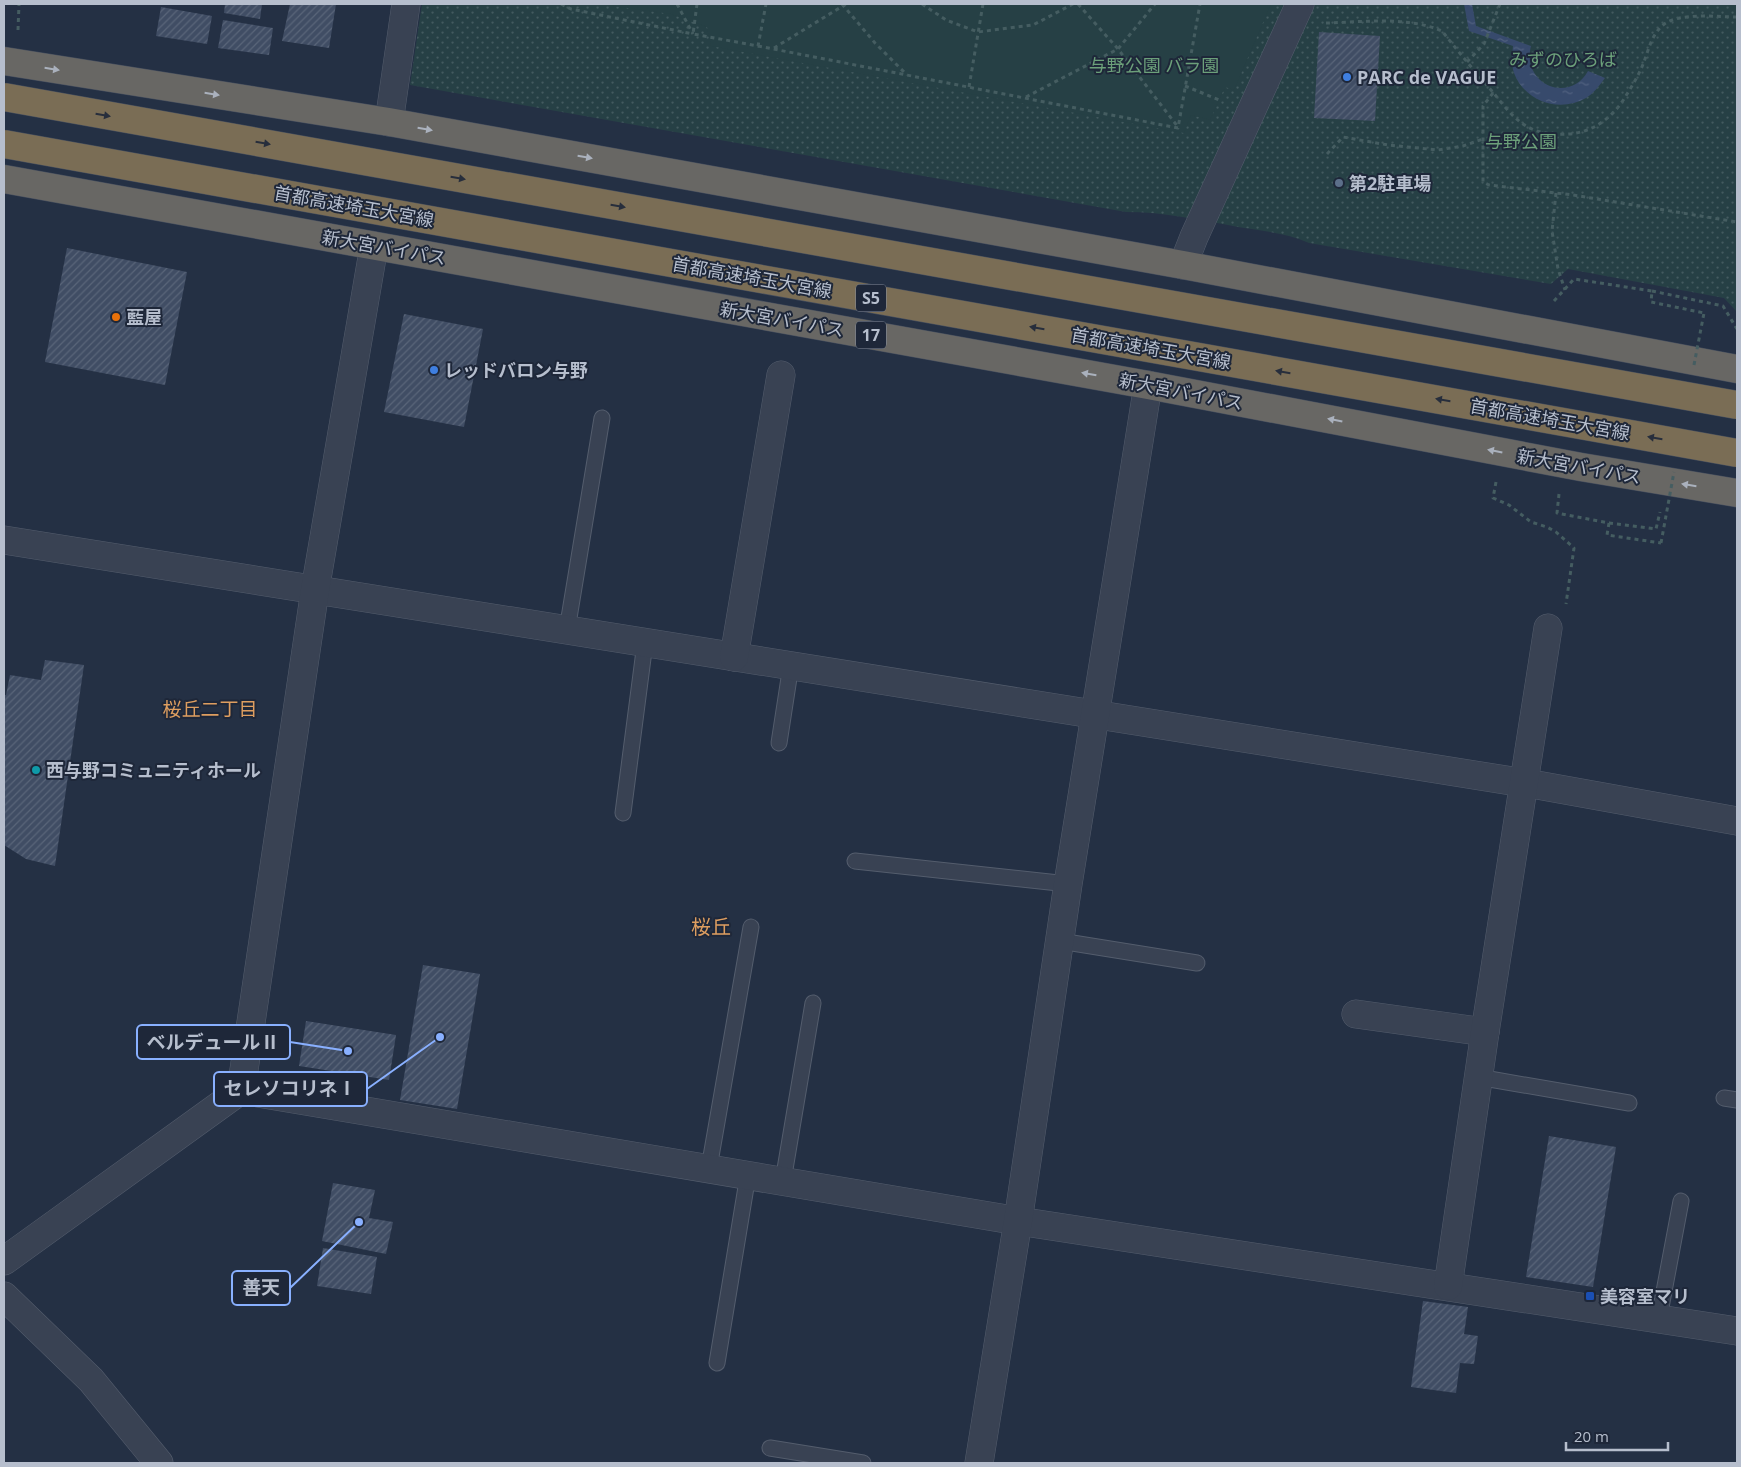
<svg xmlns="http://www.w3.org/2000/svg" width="1741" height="1467" font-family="'Open Sans','Noto Sans JP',sans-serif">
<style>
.park{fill:url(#park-dots)}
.garden{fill:#264045}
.water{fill:url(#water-ripples)}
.building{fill:url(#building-hatch)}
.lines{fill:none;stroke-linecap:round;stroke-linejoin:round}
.service-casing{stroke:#545d6d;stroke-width:17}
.minor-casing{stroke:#545d6d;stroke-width:29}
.trunk-casing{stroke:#444d5e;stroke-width:29}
.path{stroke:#455d61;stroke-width:3;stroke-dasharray:4 4;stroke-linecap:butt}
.service{stroke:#394253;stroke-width:15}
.minor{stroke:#394253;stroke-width:28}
.trunk{stroke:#686764;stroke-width:28}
.motorway-bridge-casing{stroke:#444d5e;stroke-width:29;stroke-linecap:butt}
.path-bridge{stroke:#455d61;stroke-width:3;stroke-dasharray:4 4;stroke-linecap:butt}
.motorway-bridge{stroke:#7a6d55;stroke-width:28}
.oneway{fill:#aab1bd}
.oneway2{fill:#272e3c}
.shop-dot{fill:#3f7fe0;stroke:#1e2739;stroke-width:2}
.service-dot{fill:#5c6f8a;stroke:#1e2739;stroke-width:2}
.food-dot{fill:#e8710a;stroke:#1e2739;stroke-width:2}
.culture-dot{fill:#0f9aa8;stroke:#1e2739;stroke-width:2}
.transit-dot{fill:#1a4fb4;stroke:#1e2739;stroke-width:2}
.labels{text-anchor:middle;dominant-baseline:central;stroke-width:4;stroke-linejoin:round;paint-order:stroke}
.shield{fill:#1e2739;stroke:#8891a1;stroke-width:1}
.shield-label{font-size:16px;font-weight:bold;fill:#b6becd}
.park-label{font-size:18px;fill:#6ca07a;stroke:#1e2739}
.poi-label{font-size:18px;font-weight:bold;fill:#b6becd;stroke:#1e2739;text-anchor:start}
.street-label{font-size:18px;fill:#b6becd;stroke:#1e2739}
.neighbourhood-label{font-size:19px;fill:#de9e60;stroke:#1e2739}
.quarter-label{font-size:20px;fill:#de9e60;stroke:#1e2739}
.leader{fill:none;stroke:#89b0ff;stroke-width:2}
.callout-dot{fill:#89b0ff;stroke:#1e2739;stroke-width:2}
.callout{fill:#1e2739;stroke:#89b0ff;stroke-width:2}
.callout-label{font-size:19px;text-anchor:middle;font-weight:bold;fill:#b6becd}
</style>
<defs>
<pattern id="park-dots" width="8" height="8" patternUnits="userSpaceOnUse" patternTransform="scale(1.25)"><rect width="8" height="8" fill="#264045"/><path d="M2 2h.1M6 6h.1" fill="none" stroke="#435a5f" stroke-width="1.8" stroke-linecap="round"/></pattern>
<pattern id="water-ripples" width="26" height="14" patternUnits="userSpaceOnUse" patternTransform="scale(1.25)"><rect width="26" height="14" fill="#374a6c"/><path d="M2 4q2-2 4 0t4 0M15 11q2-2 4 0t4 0" fill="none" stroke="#526280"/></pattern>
<pattern id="building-hatch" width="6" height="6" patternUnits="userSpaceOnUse" patternTransform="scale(1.25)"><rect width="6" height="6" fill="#404d64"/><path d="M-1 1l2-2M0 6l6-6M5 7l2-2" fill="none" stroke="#596579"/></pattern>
</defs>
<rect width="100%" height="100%" fill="#243044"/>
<path class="park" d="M422 4H1737V312L1724 298 1568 269 1551 284 1309 243C1287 233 1262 231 1238 227 1201 220 1164 212 1126 212L410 85Z"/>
<polygon class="garden" points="599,4 1271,4 1234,90 1225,87 1210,120 1191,115 1184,133 711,46 707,27 671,14"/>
<path class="water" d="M1464 4H1472L1476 26 1531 46C1521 84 1569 105 1588 71L1605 78C1599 86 1594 93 1586 98 1560 113 1525 102 1514 73 1511 64 1512 55 1513 46L1469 31Z"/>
<g class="building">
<polygon points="225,4 262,4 260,19 224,13"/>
<polygon points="290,4 336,4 329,48 282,41"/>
<polygon points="161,7 212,16 207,44 156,36"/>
<polygon points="223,20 273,28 269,55 218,48"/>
<polygon points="1319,32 1380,36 1375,121 1314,118"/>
<polygon points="67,248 187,272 165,385 45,362"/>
<polygon points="404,314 483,329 464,427 384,412"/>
<polygon points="45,660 84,665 55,866 26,859 4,845 4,695 6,695 10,675 41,680"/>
<polygon points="423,965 480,974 457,1109 400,1100"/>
<polygon points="306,1021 396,1035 389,1080 299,1066"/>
<polygon points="1549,1136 1616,1147 1593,1287 1526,1277"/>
<polygon points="333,1183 375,1190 369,1218 393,1222 386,1254 322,1241"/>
<polygon points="323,1248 377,1257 371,1294 317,1286"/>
<polygon points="1423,1301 1468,1307 1464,1334 1478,1336 1474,1364 1460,1363 1456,1393 1411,1387"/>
</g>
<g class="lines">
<defs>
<g id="service">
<polyline points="567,630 602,418"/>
<polyline points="779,743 791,665"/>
<polyline points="623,813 645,643"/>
<polyline points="855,861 1068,884"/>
<polyline points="1060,941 1197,963"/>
<polyline points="1478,1077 1629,1103"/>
<polyline points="1724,1098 1737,1100"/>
<polyline points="709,1168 751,927"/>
<polyline points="783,1181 813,1003"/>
<polyline points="1659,1318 1681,1201"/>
<polyline points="717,1363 748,1175"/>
<polyline points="770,1448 863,1463"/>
</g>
<g id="minor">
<polyline points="389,122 406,4"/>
<polyline points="1183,265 1194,237 1300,4"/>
<polyline points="4,540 1537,785 1737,821"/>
<polyline points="734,657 781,375"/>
<polyline points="1356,1014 1485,1032"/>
<polyline points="241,1090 1018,1221 1737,1331"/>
<polyline points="4,1261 241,1090 315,590 374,246"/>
<polyline points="1448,1286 1485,1032 1548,628"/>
<polyline points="4,1296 91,1380 159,1463"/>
<polyline points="979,1463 1018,1221 1068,884 1148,385"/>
</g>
<g id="trunk">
<polyline points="4,61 389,122 1183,265 1737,369"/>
<polyline points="4,179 1148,385 1581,467 1737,493"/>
</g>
</defs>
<use href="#service" class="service-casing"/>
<use href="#minor" class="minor-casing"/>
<use href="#trunk" class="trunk-casing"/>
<g class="path">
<polyline points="561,4 571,9 693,34"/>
<polyline points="677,4 693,34"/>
<polyline points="697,4 693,34 758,46 766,4"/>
<polyline points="842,4 875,43 907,75"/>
<polyline points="922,4 946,20 978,32 1033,25 1073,4"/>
<polyline points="1078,4 1118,49 1178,127"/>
<path d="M1326 23C1364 22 1407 16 1442 31 1458 51 1474 71 1491 90 1503 104 1514 121 1532 129 1543 134 1557 135 1569 134 1592 132 1609 120 1622 102 1629 91 1636 80 1641 69 1648 54 1650 36 1663 25 1679 12 1717 17 1737 17"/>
<polyline points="18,30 19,4"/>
<polyline points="758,46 1178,128 1200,4"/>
<polyline points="774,48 846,4"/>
<polyline points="1467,62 1484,44 1500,4"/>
<polyline points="1185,86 1222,101"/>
<polyline points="969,87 983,4"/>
<polyline points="1493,93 1483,106 1483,182 1489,185 1573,195 1737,222"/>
<polyline points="1026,97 1118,49 1155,4"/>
<polyline points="1327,154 1343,137 1388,145 1438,150 1463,146 1483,139"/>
<polyline points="1556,193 1552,231 1558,269 1565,290"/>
<polyline points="1652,291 1723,306 1737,329"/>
<polyline points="1554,301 1574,279 1652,291 1651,302 1704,313"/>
<polyline points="1496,482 1493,498 1509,505 1531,522 1547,527 1556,532 1574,548 1566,604"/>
<polyline points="1559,494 1557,513 1609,523 1607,535 1661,543"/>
<polyline points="1609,523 1656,529 1660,512"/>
</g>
<use href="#service" class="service"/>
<use href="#minor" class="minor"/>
<use href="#trunk" class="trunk"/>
<defs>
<g id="motorway-bridge">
<polyline points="4,97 1737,405"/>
<polyline points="4,144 1737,453"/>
</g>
</defs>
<use href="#motorway-bridge" class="motorway-bridge-casing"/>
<g class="path-bridge">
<polyline points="1694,365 1704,313"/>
<polyline points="1661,543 1674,472"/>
</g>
<use href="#motorway-bridge" class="motorway-bridge"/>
</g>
<defs><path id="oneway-solid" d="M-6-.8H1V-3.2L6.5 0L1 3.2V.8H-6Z" transform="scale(1.25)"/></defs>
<g class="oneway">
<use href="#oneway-solid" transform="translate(52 69) rotate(9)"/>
<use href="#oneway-solid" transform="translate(212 94) rotate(9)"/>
<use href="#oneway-solid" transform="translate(425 129) rotate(10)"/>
<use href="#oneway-solid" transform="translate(585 157) rotate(10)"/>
<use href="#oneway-solid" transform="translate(1089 374) rotate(-170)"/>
<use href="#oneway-solid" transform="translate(1335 420) rotate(-169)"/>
<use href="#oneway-solid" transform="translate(1495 451) rotate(-169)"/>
<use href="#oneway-solid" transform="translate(1689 485) rotate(-171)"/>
</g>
<g class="oneway2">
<use href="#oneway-solid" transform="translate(103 115) rotate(10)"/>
<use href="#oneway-solid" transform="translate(263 143) rotate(10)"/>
<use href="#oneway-solid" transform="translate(458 178) rotate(10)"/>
<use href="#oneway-solid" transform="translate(618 206) rotate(10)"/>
<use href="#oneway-solid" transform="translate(1037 328) rotate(-170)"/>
<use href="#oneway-solid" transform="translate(1283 372) rotate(-170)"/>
<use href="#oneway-solid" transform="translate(1443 400) rotate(-170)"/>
<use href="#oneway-solid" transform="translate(1655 438) rotate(-170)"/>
</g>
<g class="shop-dot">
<circle cx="1347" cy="77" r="5"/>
<circle cx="434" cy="370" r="5"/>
</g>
<circle class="service-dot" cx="1339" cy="183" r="5"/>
<circle class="food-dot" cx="116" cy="317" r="5"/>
<circle class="culture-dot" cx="36" cy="770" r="5"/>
<rect class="transit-dot" x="1585" y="1291" width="10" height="10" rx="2.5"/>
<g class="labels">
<g class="shield">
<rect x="856" y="284.5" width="30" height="27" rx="4"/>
<rect x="856" y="321.5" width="30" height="27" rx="4"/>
</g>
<g class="shield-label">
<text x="871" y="298">S5</text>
<text x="871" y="335">17</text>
</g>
<g class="park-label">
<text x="1563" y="59">みずのひろば</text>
<text x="1154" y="65">与野公園 バラ園</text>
<text x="1521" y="141">与野公園</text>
</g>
<g class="poi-label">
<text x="1357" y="77">PARC de VAGUE</text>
<text x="1349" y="183">第2駐車場</text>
<text x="126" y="317">藍屋</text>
<text x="444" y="370">レッドバロン与野</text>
<text x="46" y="770">西与野コミュニティホール</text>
<text x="1600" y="1296">美容室マリ</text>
</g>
<g class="street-label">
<text transform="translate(354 206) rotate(10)">首都高速埼玉大宮線</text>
<text transform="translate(384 247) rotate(10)">新大宮バイパス</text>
<text transform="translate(752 277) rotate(10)">首都高速埼玉大宮線</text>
<text transform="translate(782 319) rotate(10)">新大宮バイパス</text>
<text transform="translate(1151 348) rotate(10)">首都高速埼玉大宮線</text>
<text transform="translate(1181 391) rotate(11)">新大宮バイパス</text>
<text transform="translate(1550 419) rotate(10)">首都高速埼玉大宮線</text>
<text transform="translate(1579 466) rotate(10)">新大宮バイパス</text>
</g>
<g class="neighbourhood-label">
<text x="210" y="709">桜丘二丁目</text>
</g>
<g class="quarter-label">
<text x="711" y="926">桜丘</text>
</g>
</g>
<path class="leader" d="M348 1051L290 1042M440 1037L367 1089M359 1222L290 1288"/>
<g class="callout-dot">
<circle cx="348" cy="1051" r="5"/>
<circle cx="440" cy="1037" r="5"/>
<circle cx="359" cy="1222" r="5"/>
</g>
<g class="callout">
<rect x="137" y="1025" width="153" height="34" rx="5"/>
<rect x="214" y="1072" width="153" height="34" rx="5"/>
<rect x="232" y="1271" width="58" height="34" rx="5"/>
</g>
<g class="callout-label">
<text x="213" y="1049">ベルデュールⅡ</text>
<text x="290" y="1095">セレソコリネⅠ</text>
<text x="261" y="1294">善天</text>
</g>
<rect width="1741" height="1467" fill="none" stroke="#b6becd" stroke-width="10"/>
<path d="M1566 1442v8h102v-8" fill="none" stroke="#b6becd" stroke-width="2.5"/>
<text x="1574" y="1442" font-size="15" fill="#b6becd" stroke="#1e2739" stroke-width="4" paint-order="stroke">20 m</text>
</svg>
